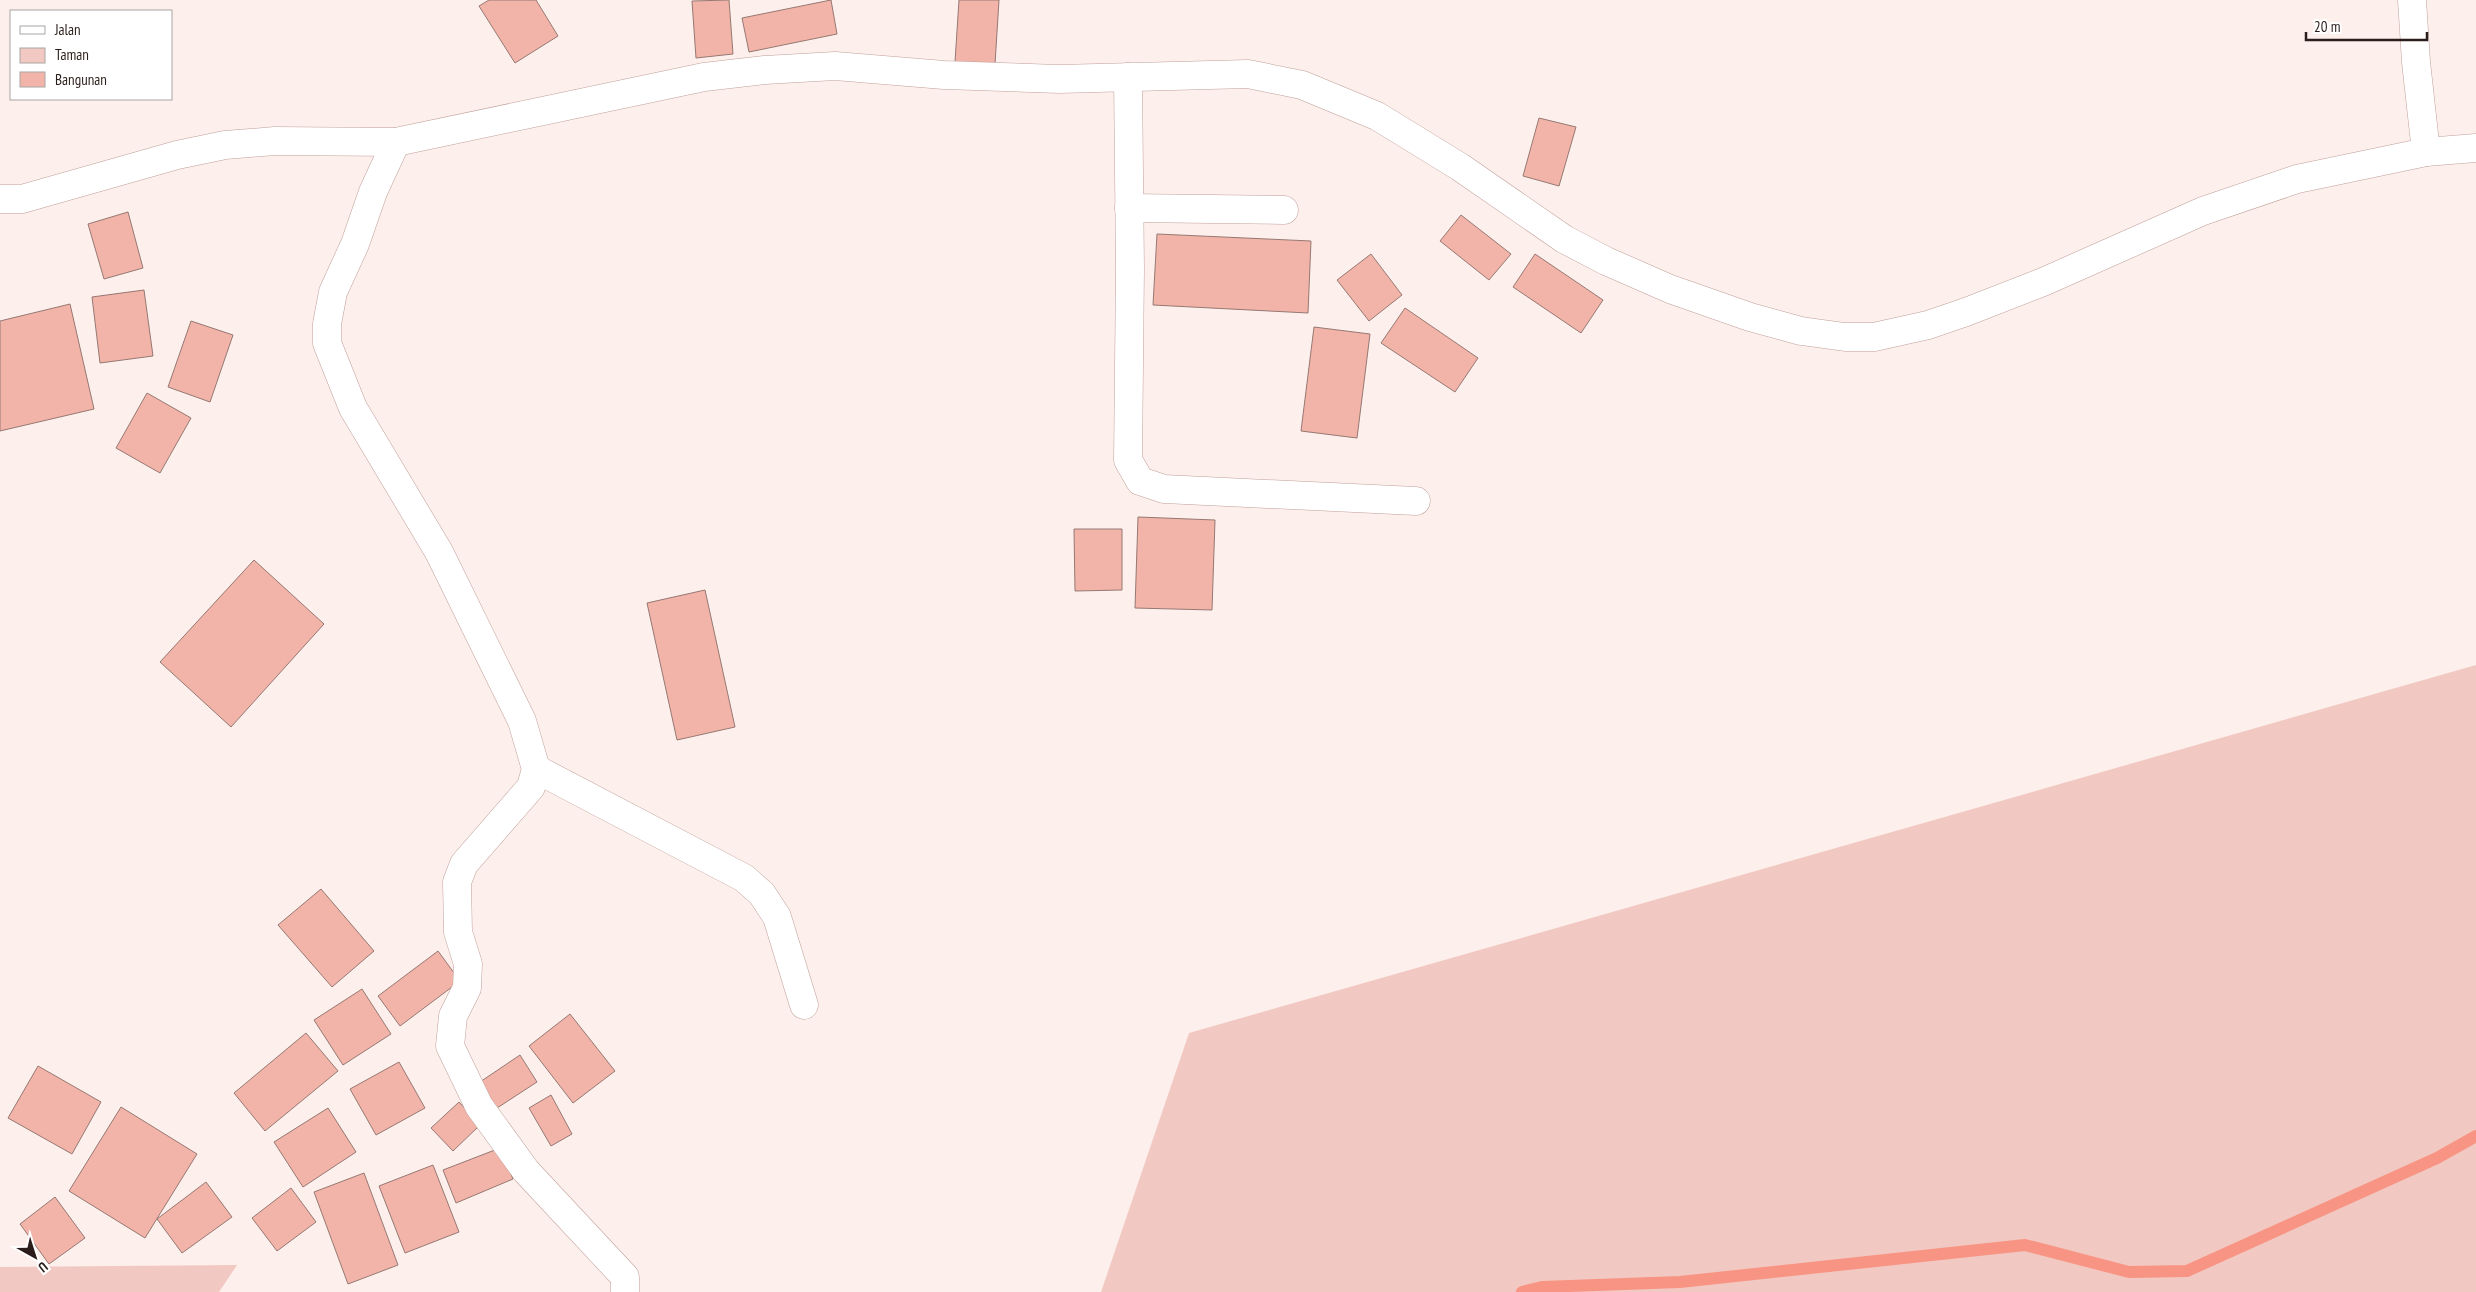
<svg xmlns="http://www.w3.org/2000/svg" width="2476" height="1292" font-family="'PT Sans Narrow',sans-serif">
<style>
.green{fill:#f2c9c2}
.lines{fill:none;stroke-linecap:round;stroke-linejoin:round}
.stream{stroke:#f89483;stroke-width:12}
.building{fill:#f2b4a9;stroke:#967872}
.minor-casing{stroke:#c0a09a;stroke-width:29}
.minor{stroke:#fff;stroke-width:28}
</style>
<rect width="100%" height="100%" fill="#fdefec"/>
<g class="green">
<polygon points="2476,665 2476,1292 1101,1292 1189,1033"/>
<polygon points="237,1265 219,1292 0,1292 0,1267"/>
</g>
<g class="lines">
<polyline class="stream" points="1522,1292 1542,1287 1680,1282 2025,1245 2129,1272 2187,1271 2437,1158 2476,1136"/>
</g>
<g class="building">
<polygon points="489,0 536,0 558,36 515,63 479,6"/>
<polygon points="729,0 733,54 696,58 692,1"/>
<polygon points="831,0 837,34 749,52 742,18"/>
<polygon points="959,0 999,0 995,64 955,62"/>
<polygon points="1539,118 1576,127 1559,186 1523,176"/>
<polygon points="128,212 143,268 104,279 88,224"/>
<polygon points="1461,215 1511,254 1489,280 1440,241"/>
<polygon points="1157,234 1311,241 1308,313 1153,305"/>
<polygon points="1371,254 1402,295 1369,321 1337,280"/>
<polygon points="1535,254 1603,300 1581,333 1513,287"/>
<polygon points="144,290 153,356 100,363 92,297"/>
<polygon points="70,304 94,409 0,431 0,321"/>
<polygon points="1405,308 1478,358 1455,392 1381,343"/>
<polygon points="191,321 233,335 210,402 168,387"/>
<polygon points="1314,327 1370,334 1357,438 1301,431"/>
<polygon points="147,393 191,418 160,473 116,448"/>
<polygon points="1138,517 1215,520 1212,610 1135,608"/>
<polygon points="1074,529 1122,529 1122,590 1075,591"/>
<polygon points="254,560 324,624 231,727 160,662"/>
<polygon points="705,590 735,727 677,740 647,603"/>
<polygon points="321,889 374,951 332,987 278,925"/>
<polygon points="438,951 460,981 400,1026 378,996"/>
<polygon points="362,989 391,1034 343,1065 314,1020"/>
<polygon points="570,1014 615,1071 573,1103 529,1046"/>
<polygon points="306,1033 338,1071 265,1131 234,1093"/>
<polygon points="520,1055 537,1082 494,1110 477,1084"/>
<polygon points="399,1062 425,1108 376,1135 350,1089"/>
<polygon points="38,1066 101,1102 72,1154 8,1118"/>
<polygon points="551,1095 572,1134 551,1146 529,1108"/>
<polygon points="459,1102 480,1125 453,1151 431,1128"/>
<polygon points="121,1107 197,1154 145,1238 69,1191"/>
<polygon points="328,1108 356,1152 303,1187 274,1142"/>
<polygon points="500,1148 513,1179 456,1203 443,1170"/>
<polygon points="433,1165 459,1232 405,1253 379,1186"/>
<polygon points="364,1173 398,1265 348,1284 314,1192"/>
<polygon points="206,1182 232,1217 182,1253 157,1219"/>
<polygon points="291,1188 316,1222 277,1251 252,1218"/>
<polygon points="55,1197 85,1238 49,1264 20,1224"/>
</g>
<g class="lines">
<defs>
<g id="minor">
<polyline points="2412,0 2416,62 2426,152"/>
<polyline points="1128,77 1130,269 1128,460 1140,481 1164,489 1416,501"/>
<polyline points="396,142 373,192 355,244 333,292 327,324 327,343 353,408 439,552 522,721 536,769 531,787 464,864 457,882 458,932 468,964 467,988 453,1016 450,1046 479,1106 526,1171 625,1277 625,1292"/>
<polyline points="0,199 22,199 177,155 225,145 275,141 396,142 704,77 765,70 835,66 944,75 1059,79 1248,74 1302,85 1377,116 1460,167 1564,239 1606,261 1670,289 1750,317 1801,331 1845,337 1874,337 1928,325 1966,312 2043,282 2203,211 2297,179 2426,152 2476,148"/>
<polyline points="1129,208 1284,210"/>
<polyline points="536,769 744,878 762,894 777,917 804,1005"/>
</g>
</defs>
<use href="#minor" class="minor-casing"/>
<use href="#minor" class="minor"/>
</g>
<rect x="10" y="10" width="162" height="90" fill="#ffffff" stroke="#aaa5a4"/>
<rect x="20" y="26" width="25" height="8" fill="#ffffff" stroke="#aaa5a4"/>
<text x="55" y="35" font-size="15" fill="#2a1d1b">Jalan</text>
<rect x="20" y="48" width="25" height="15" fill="#f2c9c2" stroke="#aaa5a4"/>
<text x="55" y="60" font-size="15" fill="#2a1d1b">Taman</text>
<rect x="20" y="72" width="25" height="15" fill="#f2b4a9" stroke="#aaa5a4"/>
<text x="55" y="85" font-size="15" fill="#2a1d1b">Bangunan</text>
<g transform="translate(35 1257) rotate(141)" stroke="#ffffff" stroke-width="4" paint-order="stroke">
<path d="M0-4L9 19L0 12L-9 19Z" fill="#2a1d1b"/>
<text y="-8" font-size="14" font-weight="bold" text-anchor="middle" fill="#2a1d1b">U</text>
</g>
<path d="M2306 32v8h121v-8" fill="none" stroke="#2a1d1b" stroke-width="2.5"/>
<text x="2314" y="32" font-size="15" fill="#2a1d1b" stroke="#ffffff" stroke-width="4" paint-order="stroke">20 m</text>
</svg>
